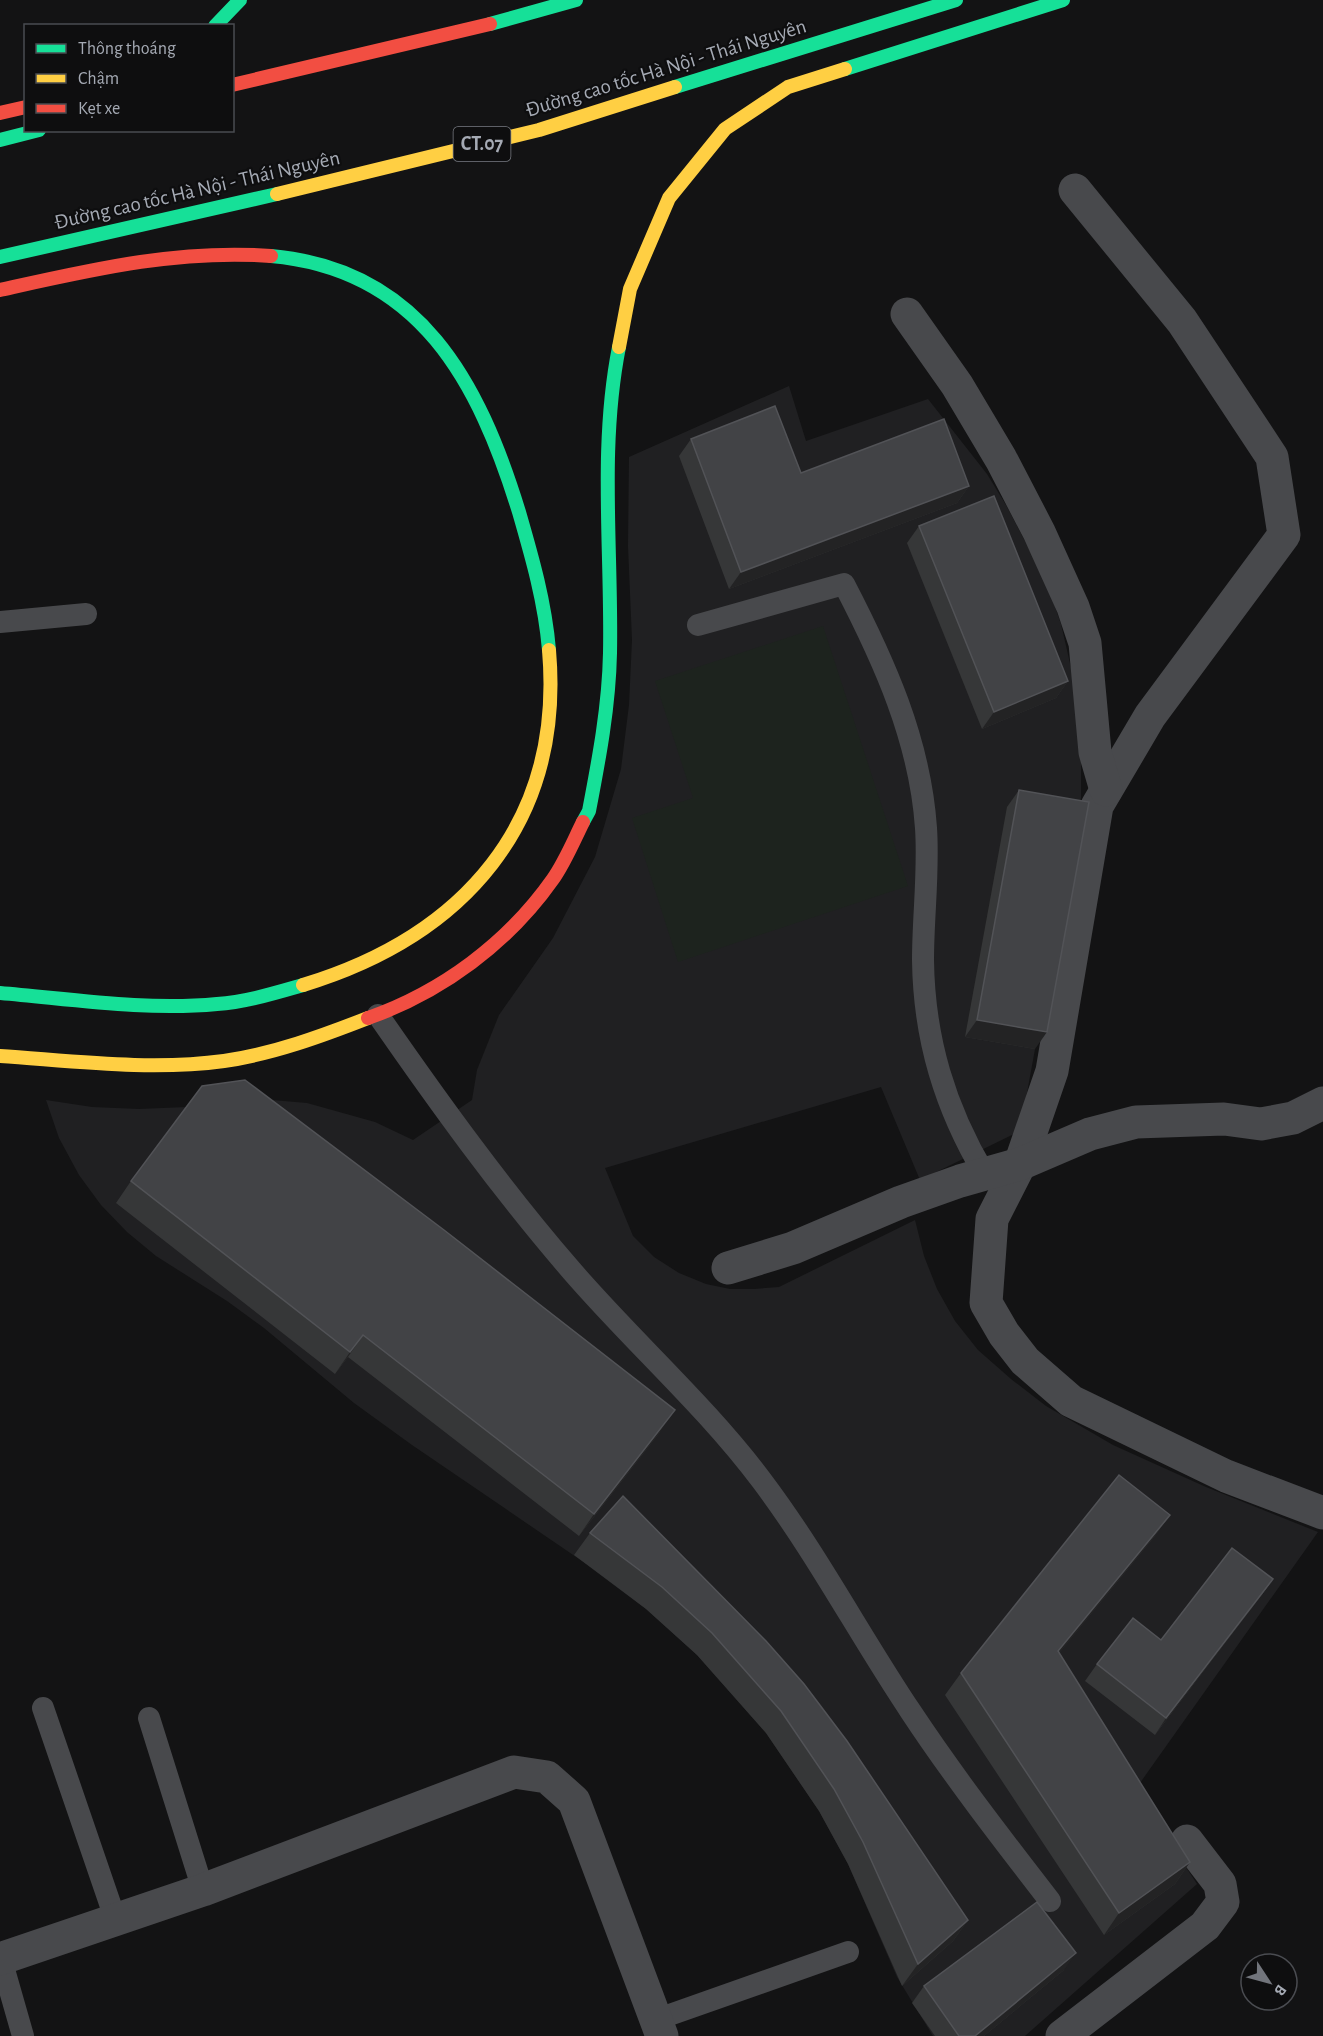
<svg xmlns="http://www.w3.org/2000/svg" width="1323" height="2036" font-family="'Alegreya Sans',sans-serif">
<style>
.built{fill:#202022}
.green{fill:#1d231e}
.lines{fill:none;stroke-linecap:round;stroke-linejoin:round}
.lane{stroke:#48494c;stroke-width:22}
.street{stroke:#48494c;stroke-width:33}
.fast{stroke:#16e098;stroke-width:14}
.slow{stroke:#ffcf43;stroke-width:14}
.jam{stroke:#f24e42;stroke-width:14}
.wall{fill:#363738}
.shaded-wall{fill:#232324}
.building{fill:#424346;stroke:#525357;stroke-width:1.5}
.labels{text-anchor:middle;dominant-baseline:central;stroke-width:4.5;stroke-linejoin:round;paint-order:stroke}
.shield{fill:#0e0e0f;stroke:#787b82;stroke-width:1.5}
.shield-label{font-size:20px;font-weight:bold;fill:#a5aab4}
.street-label{font-size:21px;fill:#a5aab4;stroke:#0e0e0f}
</style>
<rect width="100%" height="100%" fill="#131314"/>
<polygon class="built" points="789,386 806,441 928,399 987,474 1006,505 1047,583 1061,624 1072,672 1081,760 1081,798 1020,1131 920,1180 881,1087 605,1168 633,1236 654,1257 679,1273 706,1284 730,1289 754,1289 779,1287 915,1220 924,1256 937,1289 955,1321 978,1350 1011,1379 1046,1406 1113,1445 1206,1487 1318,1532 1135,1790 1197,1884 1025,2036 933,2036 897,1977 848,1864 819,1811 766,1733 697,1655 646,1609 604,1576 412,1445 354,1403 264,1328 227,1301 156,1256 127,1232 101,1205 79,1175 59,1138 46,1100 92,1107 139,1109 187,1107 229,1101 272,1100 307,1103 375,1122 413,1140 472,1100 477,1070 499,1015 553,938 595,857 621,769 629,705 632,640 628,546 629,457"/>
<polygon class="green" points="823,626 908,886 678,962 632,818 693,798 655,681"/>
<g class="lines">
<g class="lane">
<polyline points="0,622 86,614"/>
<path d="M698 625 844 584C884 661 920 740 926 828 929 872 923 916 923 960 924 1039 945 1108 985 1175"/>
<path d="M378 1015C439 1103 501 1189 571 1270 633 1342 705 1405 762 1481 817 1554 860 1636 911 1712 954 1777 1002 1839 1050 1901"/>
<polyline points="43,1708 116,1921"/>
<polyline points="149,1718 203,1890"/>
<polyline points="1,1959 23,2036"/>
<polyline points="658,2019 848,1952"/>
</g>
<g class="street">
<polyline points="1075,190 1182,321 1272,457 1284,535 1150,716 1097,806 1052,1071 1020,1164 992,1219 986,1303 1004,1334 1025,1361 1071,1401 1226,1476 1323,1513"/>
<polyline points="907,314 957,385 1001,459 1039,532 1073,607 1085,643 1095,752 1106,790"/>
<polyline points="728,1268 793,1248 901,1202 960,1181 1020,1164 1090,1134 1136,1122 1224,1119 1261,1124 1293,1118 1323,1103"/>
<polyline points="0,1959 203,1890 514,1772 547,1777 574,1801 662,2036"/>
<polyline points="1062,2036 1205,1926 1223,1902 1220,1884 1187,1841"/>
</g>
<g class="fast">
<polyline points="490,24 576,0"/>
<polyline points="215,26 240,0"/>
<polyline points="845,69 1063,0"/>
<polyline points="675,87 956,0"/>
<polyline points="0,140 39,130"/>
<path d="M271 256C420 269 479 382 519 512 532 557 545 602 549 650"/>
<polyline points="0,257 277,194"/>
<path d="M583 822 589 811C599 759 609 706 610 653 612 551 599 448 619 347"/>
<path d="M0 993C71 999 146 1011 217 1004 246 1002 275 993 303 985"/>
</g>
<g class="slow">
<polyline points="277,194 539,130 675,87"/>
<polyline points="619,347 630,289 669,198 725,129 788,87 845,69"/>
<path d="M303 985C464 936 564 823 549 650"/>
<path d="M0 1056C74 1061 150 1071 224 1061 273 1054 322 1036 368 1018"/>
</g>
<g class="jam">
<polyline points="232,85 490,24"/>
<polyline points="0,113 26,107"/>
<path d="M0 290C90 270 178 249 271 256"/>
<path d="M368 1018C442 992 508 943 553 879 565 862 574 840 583 822"/>
</g>
</g>
<g class="wall">
<polygon points="691,439 801,473 969,486 957,503 729,589 679,456"/>
<polygon points="919,526 1068,681 1056,698 982,729 907,543"/>
<polygon points="1019,790 1035,1049 965,1037 1007,807"/>
<polygon points="131,1181 660,1432 579,1536 348,1357 335,1374 116,1203"/>
<polygon points="623,1496 968,1920 953,1941 902,1986 848,1864 819,1811 766,1733 697,1655 646,1609 574,1555 590,1533"/>
<polygon points="1170,1515 1154,1537 1059,1653 1190,1862 1175,1884 1104,1935 945,1695 961,1673"/>
<polygon points="1273,1579 1261,1596 1155,1735 1085,1681 1097,1664 1161,1640"/>
<polygon points="1064,1970 984,2036 935,2036 912,2003 924,1986"/>
</g>
<g class="shaded-wall">
<polygon points="969,486 957,503 729,589 741,572"/>
<polygon points="1068,681 1056,698 982,729 994,712"/>
<polygon points="977,1020 1047,1032 1035,1049 965,1037"/>
<polygon points="363,1335 348,1357 335,1374 350,1352"/>
<polygon points="675,1410 660,1432 579,1536 594,1514"/>
<polygon points="1170,1515 1154,1537 1043,1673 1058,1651"/>
<polygon points="1273,1579 1261,1596 1155,1735 1166,1718"/>
<polygon points="1190,1862 1175,1884 1104,1935 1119,1913"/>
<polygon points="968,1920 953,1941 902,1986 918,1964"/>
<polygon points="1076,1953 1064,1970 984,2036 975,2036"/>
</g>
<g class="building">
<polygon points="775,406 801,473 944,419 969,486 741,572 691,439"/>
<polygon points="994,496 1068,681 994,712 919,526"/>
<polygon points="1019,790 1089,802 1047,1032 977,1020"/>
<polygon points="245,1080 444,1230 675,1410 594,1514 363,1335 350,1352 131,1181 202,1086"/>
<polygon points="1119,1475 1170,1515 1058,1651 1190,1862 1119,1913 961,1673"/>
<polygon points="623,1496 766,1641 804,1684 847,1741 968,1920 918,1964 863,1842 834,1789 781,1711 712,1633 662,1587 590,1533"/>
<polygon points="1232,1548 1273,1579 1166,1718 1097,1664 1133,1618 1161,1640"/>
<polygon points="1037,1902 1076,1953 975,2036 959,2036 924,1986"/>
</g>
<g class="labels">
<rect class="shield" x="453.5" y="127" width="57" height="34" rx="4.5"/>
<g class="shield-label">
<text x="482" y="144">CT.07</text>
</g>
<g class="street-label">
<text transform="translate(666 68) rotate(-17)">Đường cao tốc Hà Nội - Thái Nguyên</text>
<text transform="translate(197 190) rotate(-13)">Đường cao tốc Hà Nội - Thái Nguyên</text>
</g>
</g>
<rect x="24" y="24" width="210" height="108" fill="#0e0e0f" stroke="#4a4c51" stroke-width="1.5"/>
<rect x="36" y="44" width="30" height="9" fill="#16e098" stroke="#4a4c51" stroke-width="1.5"/>
<text x="78" y="54" font-size="18" fill="#a5aab4">Thông thoáng</text>
<rect x="36" y="74" width="30" height="9" fill="#ffcf43" stroke="#4a4c51" stroke-width="1.5"/>
<text x="78" y="84" font-size="18" fill="#a5aab4">Chậm</text>
<rect x="36" y="104" width="30" height="9" fill="#f24e42" stroke="#4a4c51" stroke-width="1.5"/>
<text x="78" y="114" font-size="18" fill="#a5aab4">Kẹt xe</text>
<g transform="translate(1269 1982) rotate(126)"><circle r="28" fill="#0e0e0f" stroke="#4a4c51" stroke-width="1.5"/>
<path d="M0-4.5L10 22L0 15L-10 22Z" fill="#72757c"/>
<text y="-9" font-size="16" font-weight="bold" text-anchor="middle" fill="#a5aab4">B</text>
</g>
</svg>
